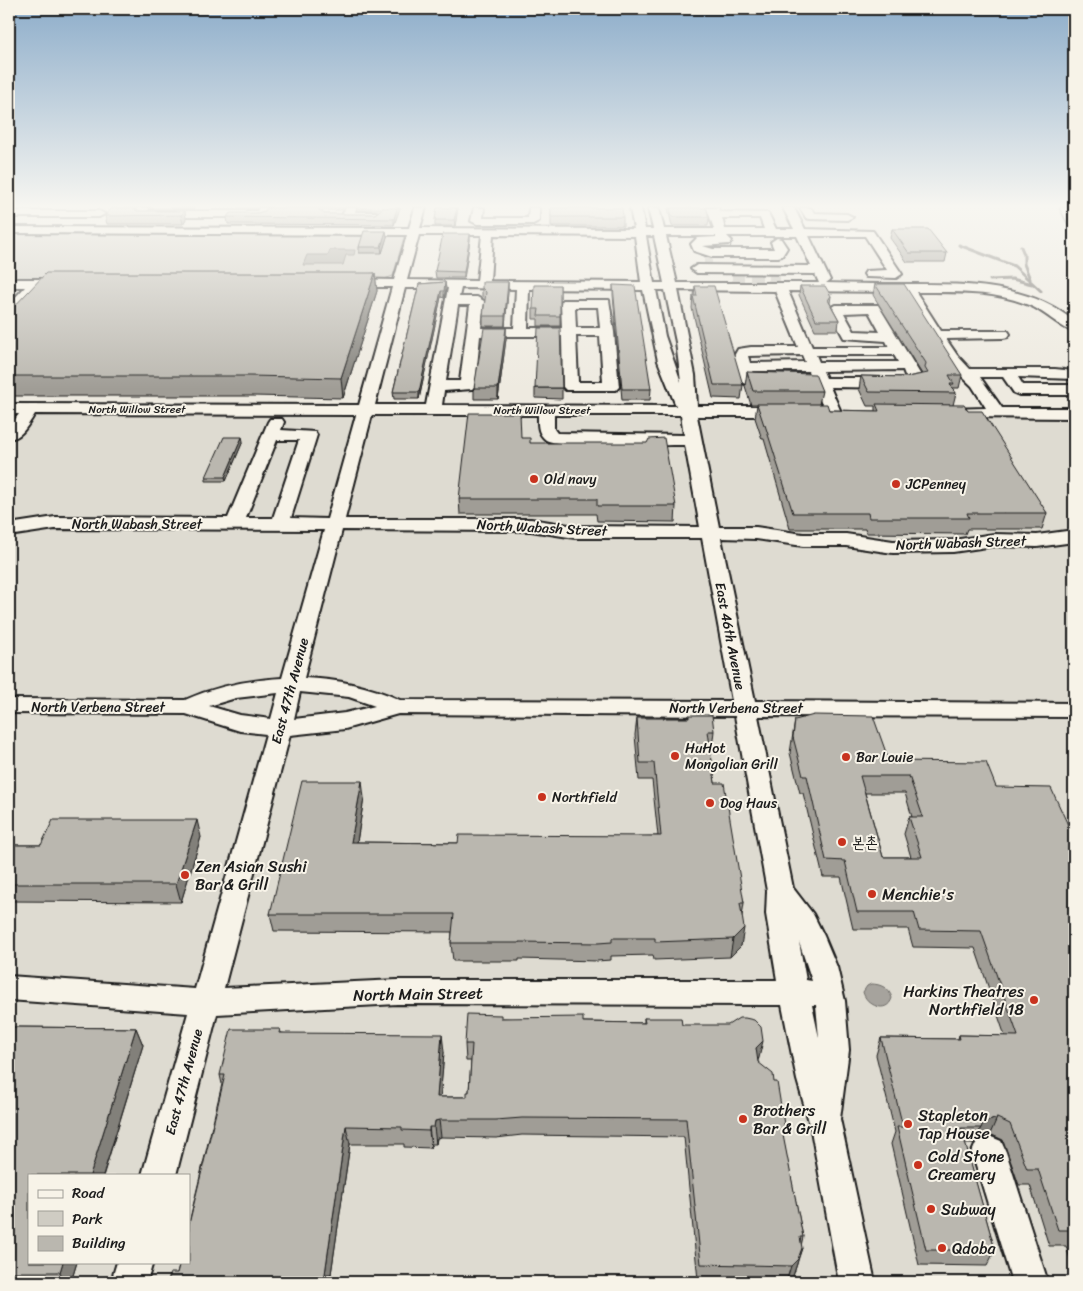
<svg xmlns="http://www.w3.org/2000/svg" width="1083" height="1291" font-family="Sriracha,'Poor Story',sans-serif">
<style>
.built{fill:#dedbd1;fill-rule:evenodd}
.green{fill:#cfccc3;stroke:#767470}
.water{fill:#a6a39d;stroke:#6f6d69}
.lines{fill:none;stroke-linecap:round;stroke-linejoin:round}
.stream{stroke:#6f6d69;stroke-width:3}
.minor-tunnel{stroke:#c4c1b9;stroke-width:12;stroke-dasharray:12 6;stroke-linecap:butt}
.minor-casing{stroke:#1c1c1c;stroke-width:4}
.highway-casing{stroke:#1c1c1c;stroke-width:3}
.minor{fill:#f7f3e8;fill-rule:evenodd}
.highway{fill:#f7f3e8;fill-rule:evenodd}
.wall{fill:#a09d96;stroke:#1c1c1c;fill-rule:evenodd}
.shaded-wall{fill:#82807a;stroke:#1c1c1c}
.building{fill:#bab7af;stroke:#1c1c1c;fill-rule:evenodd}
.poi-dot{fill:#c8321e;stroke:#f7f3e8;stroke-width:2}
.labels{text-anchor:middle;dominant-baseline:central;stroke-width:4;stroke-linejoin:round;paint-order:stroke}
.far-street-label{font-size:11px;fill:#1c1c1c;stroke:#f7f3e8}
.poi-label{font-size:14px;fill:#1c1c1c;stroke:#f7f3e8;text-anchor:start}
.street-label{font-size:14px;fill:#1c1c1c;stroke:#f7f3e8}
.near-poi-label{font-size:16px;fill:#1c1c1c;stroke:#f7f3e8;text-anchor:start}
.near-street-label{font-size:16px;fill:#1c1c1c;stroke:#f7f3e8}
</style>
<rect width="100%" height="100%" fill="#eeeae0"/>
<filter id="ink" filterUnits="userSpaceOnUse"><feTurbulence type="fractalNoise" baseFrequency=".02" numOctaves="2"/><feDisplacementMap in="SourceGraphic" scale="10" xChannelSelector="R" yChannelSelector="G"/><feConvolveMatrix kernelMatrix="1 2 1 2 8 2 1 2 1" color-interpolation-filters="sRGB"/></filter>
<g filter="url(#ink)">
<path class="built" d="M9 416 1074 419V1282H9ZM29 1175H189V1262H29Z"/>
<polygon class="green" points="9,233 397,234 404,237 393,276 381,280 9,279"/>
<g class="water">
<polygon points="330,250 355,250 354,255 346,255 343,265 303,265 307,255 328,255"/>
<path d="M871 984C881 984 889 988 892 998 887 1015 866 1005 863 992L867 986Z"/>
</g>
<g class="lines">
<g class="stream">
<polyline points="959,245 1014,266 1041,291"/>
<polyline points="1021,247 1024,254 1024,264 1030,279"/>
<polyline points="990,280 1012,279 1032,284"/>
</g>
<g class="minor-tunnel">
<polyline points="704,260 712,260"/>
<polyline points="732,277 782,277"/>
</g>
<defs>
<g id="minor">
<polygon points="138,208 149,208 148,211 257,211 259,208 270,208 265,215 258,217 139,217 133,214"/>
<path d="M346 208H356L355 212H375L381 215C374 221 349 221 342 215Z"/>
<path d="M415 208H426L420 228 634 229 630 208H641L645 229H653L648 208H659L664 229H714L707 208H718L720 212 768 213 776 229H794L783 208H794L805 229 873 231 902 274 896 278 866 277 864 274 866 271 887 270 865 236H809L830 280 826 283C855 284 885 284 914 284 970 284 1029 284 1074 321V332C1064 330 1045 312 1031 306 995 290 955 292 916 292L941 331H1008L1010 334 1008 337 1003 338 946 339 957 355 970 369H1055L1074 371V379L1018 377 1023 385H1074V395H1019L1014 393 1003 377H980L1002 408H1074V418L955 417 949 415 947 412 949 409 986 408 972 386 946 361 903 292 788 291 812 347H889L886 341 844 338 828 309 835 305H878L922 377 917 384 904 388 830 387 841 412 839 415H827L825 412 815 387C799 387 747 392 738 379L734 356 738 349 751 347H798L775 291 678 290 695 375 697 406H784L790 408 792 411 790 414 784 416H697L719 527H756L803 534H846L893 541 953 540 994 534 1037 535 1074 530V542L1037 547 994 546 953 552 893 553 846 546H803L756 539 721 538 755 701 1074 703V717L758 716 793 888 813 914 824 936 837 967 845 1001 849 1050 840 1119 875 1282H839L810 1125 797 1080 782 1005 397 1004 217 1014 176 1175H142L188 1013 9 1000V976L195 989 266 734 240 731 186 714 9 713V699L185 700C216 686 248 680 282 678L324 530 55 529 9 536V524L55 517 228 518 268 422 270 419H282L284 422 281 430 315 432 317 435 291 518 327 519 356 415 35 414C29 423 21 440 9 438V427L19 414H9V404L359 405 392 287H347L341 283 347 279 394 280 407 235 9 233V227L409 228ZM722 218H760L764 229H725ZM419 235H482L477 281 407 280ZM493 235 635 236 641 282 490 281ZM646 236H654L664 283H654ZM666 236H716V237L697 238 691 244 694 251 712 257H778L782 256 787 248 781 239 777 238 771 242 774 249H713L703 246 730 244 732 241 727 236H797L811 266 697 265 691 269 697 273 815 274 819 283H822H677ZM405 288H448L426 405H375ZM461 288 516 289 514 328H481L484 301 477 297H459ZM529 289 643 290 658 361 676 406 442 405 444 391 472 389 475 386 480 336H562L563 387 566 390H616L619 387 614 332 609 300H563L561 303 562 328H528ZM656 290H665L676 342 681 382 665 336ZM458 305H470L460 381H446ZM575 307H598L600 328H576ZM869 312 880 332 854 331 844 313ZM576 336H600L603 382H578ZM802 355 805 362 750 363 748 356ZM816 355H894L898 362H819ZM903 370 906 378H826L823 371ZM752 371H808L811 378 755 377ZM372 415H538C538 425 537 433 546 440 556 447 665 445 685 445L700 527 575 526 531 519H345ZM554 415H681L684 435 557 433 554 429ZM277 440H299L273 518H246ZM342 530 531 531 575 538H702L732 701 400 700C369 686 338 679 304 678ZM300 692 349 697 375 706 345 713 294 719ZM278 693 271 719 240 715 209 706 236 698ZM398 714 735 716 767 891 766 914 777 980H397L224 988 290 735 345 729ZM799 942 812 981 806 980ZM812 1005H816L819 1038Z"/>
<polygon points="474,208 484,208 483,218 528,218 529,208 539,208 539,221 533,224 477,224 471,221"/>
<polygon points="800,208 811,208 814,213 847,214 853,217 847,220 810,219 806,218"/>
<polygon points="9,211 99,211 105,214 99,217 9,217"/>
<polygon points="9,279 64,279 70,283 64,287 39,287 14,314 9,315 9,304 25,287 9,287"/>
<polygon points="989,1136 1001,1141 1006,1152 1048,1282 1012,1282 972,1152 977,1141"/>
<polygon points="117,1262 153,1262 147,1282 111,1282"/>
</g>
<polygon id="highway" points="1060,208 1074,208 1074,226 1069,225"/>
</defs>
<use href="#minor" class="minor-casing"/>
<use href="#highway" class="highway-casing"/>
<use href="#minor" class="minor"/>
<use href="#highway" class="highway"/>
</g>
<g class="wall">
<polygon points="112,208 137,208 135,210 137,211 185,211 186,219 183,224 107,224 105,216"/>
<polygon points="150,208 194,208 193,209 151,209"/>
<polygon points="237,208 257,208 256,209 237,209"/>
<polygon points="267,208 345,208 343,210 325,210 322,212 324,214 375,214 379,212 376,210 357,210 357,208 400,208 394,225 228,224 227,217 257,213 265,211"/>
<polygon points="437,208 458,208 455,226 435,226 435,220"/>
<polygon points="551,208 623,217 623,226 551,226"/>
<polygon points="668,208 706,208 709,217 708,226 672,226"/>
<polygon points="892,229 947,253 945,262 907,262 890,238"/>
<polygon points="386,231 387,237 382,253 359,253 359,247"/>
<polygon points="470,234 470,240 464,278 436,278 435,271"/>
<polygon points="375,273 377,291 343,398 253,396 9,396 9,312"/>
<polygon points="445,282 446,289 444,298 441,297 419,399 394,399 393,392 419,284"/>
<polygon points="508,282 508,292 505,326 483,326 483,316 485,300 482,298 482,288"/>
<polygon points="875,284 962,375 959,388 953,388 956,393 953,405 968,411 1047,513 1042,529 967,529 965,534 866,533 865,529 790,529 764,439 762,439 755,418 757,405 751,405 745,386 747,372 822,391 819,404 829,410 875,411 875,406 867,406 859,389 861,376 907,377 922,374 873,295"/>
<polygon points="560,285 560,326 538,326 538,319 533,319 533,309"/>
<polygon points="613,285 651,389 650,400 622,400 613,295"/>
<polygon points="695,286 743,385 741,399 713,398 692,308 693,296 694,296"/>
<polygon points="800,286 831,296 830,303 839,320 838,330 815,330 799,295"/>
<polygon points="506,328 506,339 498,399 474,399 474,388"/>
<polygon points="535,388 562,388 562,399 535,398"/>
<polygon points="521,438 530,443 676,506 675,522 597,521 596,514 460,514 459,499"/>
<polygon points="243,441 226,481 206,481 206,477"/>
<polygon points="689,715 714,731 712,748 710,748 715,783 744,903 742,916 741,946 730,957 654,960 653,955 611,956 611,960 597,961 519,959 519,961 453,961 451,943 452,932 274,931 270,914 364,798 357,842 458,843 658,836 652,780 639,780 635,735 637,718 689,718"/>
<path d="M795 720 889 761 996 787 1074 838V1272L1066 1246H1049L1030 1185H1019L1003 1140 990 1134 976 1139 974 1144H965L995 1250 987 1266 919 1265 891 1144 895 1132 876 1055 881 1038 958 1039 959 1035 1005 1036 975 948 913 947 908 929H853L841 877H823L803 793H800L790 753ZM865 793H905L912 817H909L904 834 911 857H883Z"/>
<polygon points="201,837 181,902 9,901 9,845 41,845"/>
<polygon points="501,1018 583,1022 644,1023 644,1018 682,1025 759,1058 758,1060 758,1062 774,1082 785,1130 783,1138 803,1237 797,1264 793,1276 786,1282 698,1280 684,1137 522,1135 496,1138 441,1137 437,1138 436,1144 431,1144 431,1148 404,1147 404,1144 350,1144 331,1274 177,1273 222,1084 220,1075 280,1029 281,1033 444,1052 440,1097 467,1097 469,1092 471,1061 466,1061 465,1044"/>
<polygon points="9,1027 136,1028 143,1045 71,1282 9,1282"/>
</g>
<g class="shaded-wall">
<polygon points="317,208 325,208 325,210 317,214"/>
<polygon points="397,208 400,208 394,225 394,219"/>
<polygon points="457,208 458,208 455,226 454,220"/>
<polygon points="185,211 186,219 183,224 181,215"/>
<polygon points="386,231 387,237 382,253 381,247"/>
<polygon points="470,234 470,240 464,278 464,272"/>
<polygon points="375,273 377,291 343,398 341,378"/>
<polygon points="445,282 446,289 444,298 444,291"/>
<polygon points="508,282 508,292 505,326 505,316"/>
<polygon points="441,291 441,297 419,399 419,392"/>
<polygon points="506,328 506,339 498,399 498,388"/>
<polygon points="242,437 243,441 226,481 225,477"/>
<polygon points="362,781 364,798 354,860 351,842"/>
<polygon points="197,820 201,837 181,902 176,884"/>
<polygon points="744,928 741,946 730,957 733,939"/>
<polygon points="136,1028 143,1045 103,1175 90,1175"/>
<polygon points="442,1034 444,1052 439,1114 437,1097"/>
<polygon points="763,1041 759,1058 753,1065 756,1048"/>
<polygon points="997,1118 990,1134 976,1139 974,1144 983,1123"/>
<polygon points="439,1120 441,1137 437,1138 436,1144 434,1127 435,1121"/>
<polygon points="346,1126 350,1144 331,1274 333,1282 326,1282 325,1274"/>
<polygon points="429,1127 431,1144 431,1148 429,1131"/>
<polygon points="802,1248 793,1276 786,1282 791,1266"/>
<polygon points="63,1262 77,1262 71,1282 65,1282 60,1272"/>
</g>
<g class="building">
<polygon points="112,208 132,208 137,211 185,211 181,215 105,216"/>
<polygon points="267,208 317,208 324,214 375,214 383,208 397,208 394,219 227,217 230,213 257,213 265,211"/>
<polygon points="437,208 457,208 454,220 435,220"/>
<polygon points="551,208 622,208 623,217 551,217"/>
<polygon points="670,208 706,208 709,217 672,217"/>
<polygon points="892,229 928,229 947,253 909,253"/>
<polygon points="364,231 386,231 381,247 359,247"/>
<polygon points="443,234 470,234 464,272 435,271"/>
<polygon points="46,273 375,273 341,378 250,376 9,376 9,312"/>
<polygon points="445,282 444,291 441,291 419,392 393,392 419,284"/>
<polygon points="482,282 508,282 505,316 483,316 486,292 482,288"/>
<polygon points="875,284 904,284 962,375 949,375 954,384 950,384 956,393 869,392 861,376 907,377 928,373 925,368 926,363"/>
<polygon points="534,285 560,285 560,316 538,316 539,309 533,309"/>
<polygon points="613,285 635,286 651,389 622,389"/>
<polygon points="695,286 714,286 743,385 714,385 693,296 697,296"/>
<polygon points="800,286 825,286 831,296 828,300 839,320 816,320"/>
<polygon points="484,328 506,328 498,388 474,388"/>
<polygon points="538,328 560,328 562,388 535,388"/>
<polygon points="747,372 815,374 822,391 753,391"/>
<polygon points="757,404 827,404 829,410 879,411 876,404 964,405 968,411 982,411 1047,513 967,513 969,518 869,518 868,513 793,513 765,425 764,425"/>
<polygon points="469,413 520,413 521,438 530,438 530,443 647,443 649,439 664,438 676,506 597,506 597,499 459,499"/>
<polygon points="224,437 242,437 225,477 206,477"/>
<polygon points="689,715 712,715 714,731 708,731 715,783 724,783 744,903 740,903 744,928 733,939 655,942 655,938 612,938 612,942 598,943 519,942 519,943 451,943 454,914 270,914 302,781 362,781 351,842 458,843 459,835 661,836 654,763 640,763 637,718 689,718"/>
<path d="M814 715 873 716 889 761 986 762 996 787 1051 788 1074 838V1230H1058L1038 1169H1027L1010 1124 997 1118 983 1123 981 1128H961L995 1250H926L897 1127H903L881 1038 960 1039 959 1035 1018 1036 981 931 919 930 914 912H857L845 861 826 860 807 776H803L793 737 795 720ZM860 776H909L923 817H909L922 857H883Z"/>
<polygon points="53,820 197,820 176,884 9,884 9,845 41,845"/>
<polygon points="467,1014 501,1015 501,1018 583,1017 583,1022 645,1023 644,1018 681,1018 682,1025 728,1025 739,1018 745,1018 754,1020 761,1027 763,1041 756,1048 758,1062 773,1074 774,1082 777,1082 785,1130 782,1130 803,1237 800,1237 802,1248 798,1259 791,1266 701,1264 686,1119 522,1118 496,1120 439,1120 435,1121 434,1127 429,1127 429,1131 402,1130 402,1127 346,1126 325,1274 331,1274 330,1282 168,1282 170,1273 177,1273 180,1262 189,1262 189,1224 225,1075 220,1075 231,1029 280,1029 279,1033 442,1034 437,1097 467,1097 467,1092 469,1092 472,1044 465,1044"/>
<polygon points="9,1027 136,1028 90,1175 29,1175 29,1262 63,1262 60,1272 9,1272"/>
</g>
</g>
<linearGradient id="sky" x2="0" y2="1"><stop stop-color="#8dadca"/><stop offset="0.53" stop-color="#f7f6f1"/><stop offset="1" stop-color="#f7f6f1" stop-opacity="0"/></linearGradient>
<rect width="1083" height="389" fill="url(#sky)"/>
<g class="poi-dot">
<circle cx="534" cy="479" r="5"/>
<circle cx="896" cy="484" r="5"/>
<circle cx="675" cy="756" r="5"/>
<circle cx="846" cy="757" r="5"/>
<circle cx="542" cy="797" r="5"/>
<circle cx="710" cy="803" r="5"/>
<circle cx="842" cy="842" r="5"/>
<circle cx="185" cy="875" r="5"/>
<circle cx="872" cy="894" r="5"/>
<circle cx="1034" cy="1000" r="5"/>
<circle cx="743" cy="1119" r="5"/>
<circle cx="908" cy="1124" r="5"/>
<circle cx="918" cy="1165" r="5"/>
<circle cx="931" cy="1209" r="5"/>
<circle cx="942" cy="1248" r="5"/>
</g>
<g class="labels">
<g class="far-street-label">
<text x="137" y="409">North Willow Street</text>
<text x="542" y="410">North Willow Street</text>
</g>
<g class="poi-label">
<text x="544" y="479">Old navy</text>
<text x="906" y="484">JCPenney</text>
<text x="685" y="748">HuHot<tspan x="685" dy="16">Mongolian Grill</tspan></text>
<text x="856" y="757">Bar Louie</text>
<text x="552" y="797">Northfield</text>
<text x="720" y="803">Dog Haus</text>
</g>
<g class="street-label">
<text x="137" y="524">North Wabash Street</text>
<text transform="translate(542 528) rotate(3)">North Wabash Street</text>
<text transform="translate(961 543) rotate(-2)">North Wabash Street</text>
<text transform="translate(730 636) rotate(79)">East 46th Avenue</text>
<text transform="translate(290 691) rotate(-75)">East 47th Avenue</text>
<text x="98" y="707">North Verbena Street</text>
<text x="736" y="708">North Verbena Street</text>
<text transform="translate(184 1082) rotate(-75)">East 47th Avenue</text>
</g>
<g class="near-poi-label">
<text x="852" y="842">본촌</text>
<text x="195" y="866">Zen Asian Sushi<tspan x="195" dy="18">Bar &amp; Grill</tspan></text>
<text x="882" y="894">Menchie's</text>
<text x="1024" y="991" text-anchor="end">Harkins Theatres<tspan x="1024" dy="18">Northfield 18</tspan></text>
<text x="753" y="1110">Brothers<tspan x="753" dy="18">Bar &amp; Grill</tspan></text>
<text x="918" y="1115">Stapleton<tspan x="918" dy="18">Tap House</tspan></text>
<text x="928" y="1156">Cold Stone<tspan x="928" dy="18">Creamery</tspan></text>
<text x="941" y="1209">Subway</text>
<text x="952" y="1248">Qdoba</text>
</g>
<g class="near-street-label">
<text transform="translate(418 994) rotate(-1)">North Main Street</text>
</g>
</g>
<rect width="1083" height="1291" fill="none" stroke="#f7f3e8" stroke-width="30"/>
<rect x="15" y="15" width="1053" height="1261" fill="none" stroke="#1c1c1c" stroke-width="2" filter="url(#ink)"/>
<rect x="28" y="1174" width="162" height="90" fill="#f7f3e8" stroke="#9f9d96"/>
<rect x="38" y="1190" width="25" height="8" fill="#f7f3e8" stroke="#9f9d96"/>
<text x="72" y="1198" font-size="15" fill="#1c1c1c">Road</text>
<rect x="38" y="1211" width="25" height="15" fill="#cfccc3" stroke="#9f9d96"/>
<text x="72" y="1224" font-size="15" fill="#1c1c1c">Park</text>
<rect x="38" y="1236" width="25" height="15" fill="#bab7af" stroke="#9f9d96"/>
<text x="72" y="1248" font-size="15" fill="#1c1c1c">Building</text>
</svg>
